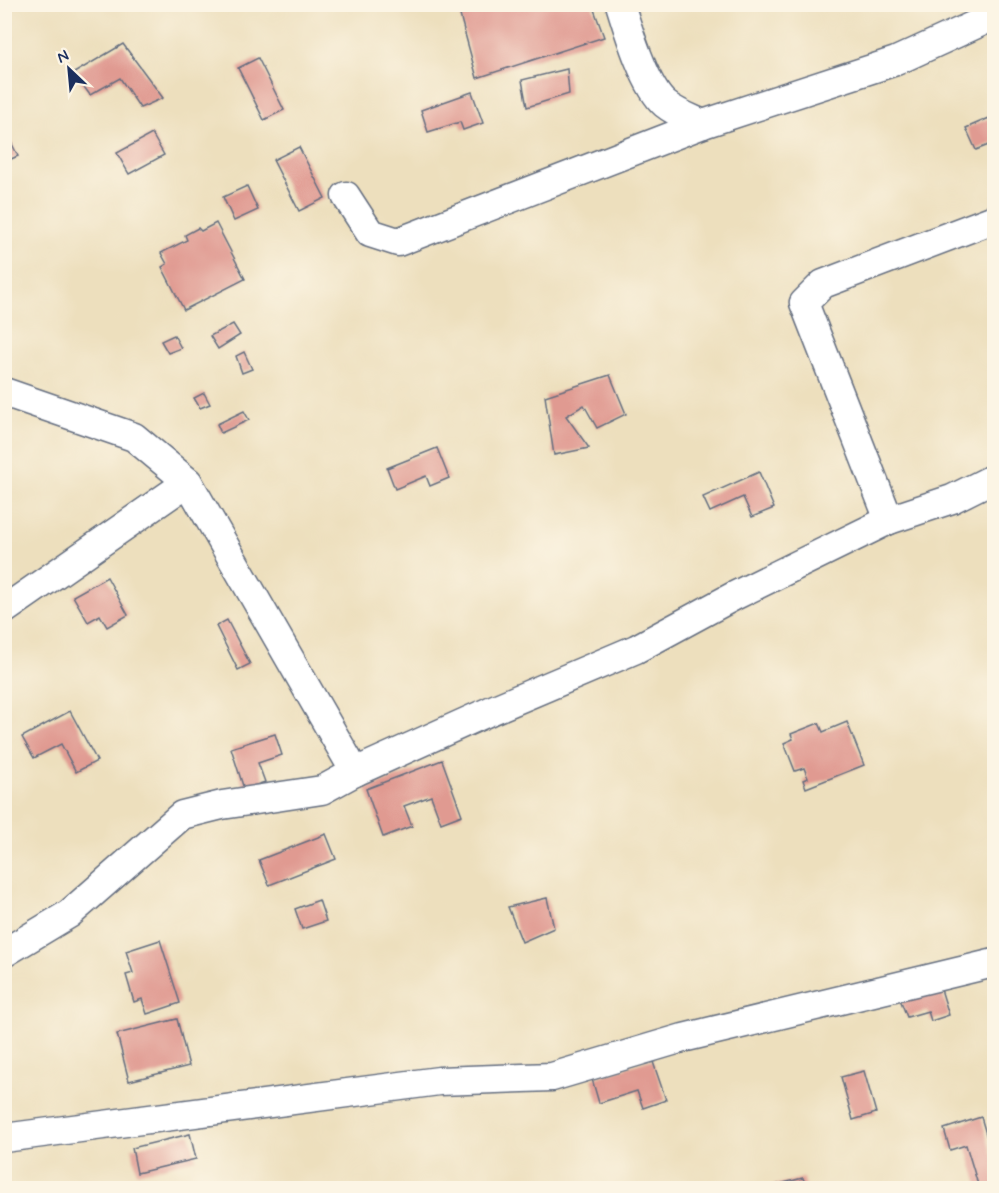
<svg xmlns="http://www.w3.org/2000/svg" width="999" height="1193" font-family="Mynerve,sans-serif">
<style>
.building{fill:#e09a91}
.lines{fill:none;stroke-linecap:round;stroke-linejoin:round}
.minor-casing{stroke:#646d7f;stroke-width:31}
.minor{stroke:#fff;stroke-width:28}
</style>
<rect width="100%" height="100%" fill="#fcf5e5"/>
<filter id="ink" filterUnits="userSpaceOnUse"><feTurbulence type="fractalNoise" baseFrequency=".0167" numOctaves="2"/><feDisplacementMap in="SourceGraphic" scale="12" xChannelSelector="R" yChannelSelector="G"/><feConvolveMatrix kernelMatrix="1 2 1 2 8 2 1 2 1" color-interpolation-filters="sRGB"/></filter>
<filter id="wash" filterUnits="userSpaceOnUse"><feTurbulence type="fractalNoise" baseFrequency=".008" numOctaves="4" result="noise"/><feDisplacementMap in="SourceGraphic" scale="24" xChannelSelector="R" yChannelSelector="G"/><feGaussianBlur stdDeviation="1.35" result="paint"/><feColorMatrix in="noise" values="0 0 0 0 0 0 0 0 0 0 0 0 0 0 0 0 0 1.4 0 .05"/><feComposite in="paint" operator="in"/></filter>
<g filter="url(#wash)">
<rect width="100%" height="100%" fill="#eddfbd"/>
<g id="blocks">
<g class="building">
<polygon points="457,4 592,4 604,37 477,78"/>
<polygon points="123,44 163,98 140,108 120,78 90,95 74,73"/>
<polygon points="258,58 284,110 264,120 238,68"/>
<polygon points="567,69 569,94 527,107 522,80"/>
<polygon points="472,92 483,123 463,130 460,122 428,132 421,110"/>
<polygon points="994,116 994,143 976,150 966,128"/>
<polygon points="4,128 18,156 4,162"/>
<polygon points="152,134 164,155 129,174 117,153"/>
<polygon points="299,147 325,198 299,211 273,160"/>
<polygon points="247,186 258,210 234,221 223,197"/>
<polygon points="216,223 245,279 184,310 162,267 167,264 161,253 187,240 185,235 198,228 201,231"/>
<polygon points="233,324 240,335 218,349 210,336"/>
<polygon points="174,335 181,348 168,353 161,341"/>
<polygon points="244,352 252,369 242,373 236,356"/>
<polygon points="610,375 626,414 597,428 584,405 566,416 589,448 554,455 545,396"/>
<polygon points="204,393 210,404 200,408 194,398"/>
<polygon points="244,411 249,420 221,433 217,424"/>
<polygon points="437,448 449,478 430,486 426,476 395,489 387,468"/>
<polygon points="759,472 774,508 752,517 743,497 710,512 703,497"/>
<polygon points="107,577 128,615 107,627 100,615 88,622 73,596"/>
<polygon points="227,620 250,664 238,670 216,626"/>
<polygon points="70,711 97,761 76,772 61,744 34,758 22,737"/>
<polygon points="847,722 864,765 806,788 803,780 808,778 804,768 795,771 784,743 793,739 791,734 819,723 823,732"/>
<polygon points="275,734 282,755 258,763 265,782 244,789 231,748"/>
<polygon points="442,760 462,815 441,823 431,796 404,806 412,826 383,837 366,789"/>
<polygon points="326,834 336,859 269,885 259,860"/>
<polygon points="547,898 554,928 522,942 508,907"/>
<polygon points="319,900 326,921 302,929 295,909"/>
<polygon points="160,940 180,1003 147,1014 142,999 134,1002 126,975 133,973 126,951"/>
<polygon points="940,986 949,1015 931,1021 928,1011 907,1017 900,999"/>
<polygon points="177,1019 189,1066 129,1081 117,1034"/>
<polygon points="652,1059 666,1100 643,1108 637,1091 599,1103 592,1079"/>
<polygon points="864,1071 876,1113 853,1120 841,1077"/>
<polygon points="981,1117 994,1161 994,1188 979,1188 966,1145 950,1150 944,1129"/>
<polygon points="190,1134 196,1159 137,1173 132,1148"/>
<polygon points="803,1178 807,1188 764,1188"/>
</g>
</g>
</g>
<g filter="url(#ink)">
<use href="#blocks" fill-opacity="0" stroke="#646d7f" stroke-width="1.5"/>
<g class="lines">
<defs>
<g id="minor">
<path d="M620 4C628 30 645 87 665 104 676 113 690 118 703 124"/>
<polyline points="346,196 370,233 398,242 703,124 896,61 994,16"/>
<polyline points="4,392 134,437 188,482 355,772"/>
<polyline points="889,520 804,303 823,284 994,219"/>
<polyline points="4,610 188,482"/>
<polyline points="4,953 69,914 182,815 222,805 322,790 355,772 490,711 636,649 734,596 889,520 952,499 994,478"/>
<polyline points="4,1138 439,1081 552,1077 683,1038 994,963"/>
</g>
</defs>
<use href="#minor" class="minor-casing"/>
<use href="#minor" class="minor"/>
</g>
</g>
<rect width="999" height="1193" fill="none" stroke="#fcf5e5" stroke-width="24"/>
<g transform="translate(69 69) rotate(334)" stroke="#fcf5e5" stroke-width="4.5" paint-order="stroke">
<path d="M0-4.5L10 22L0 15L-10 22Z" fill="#1b2f5e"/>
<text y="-9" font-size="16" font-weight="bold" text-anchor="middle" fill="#1b2f5e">N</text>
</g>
</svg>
